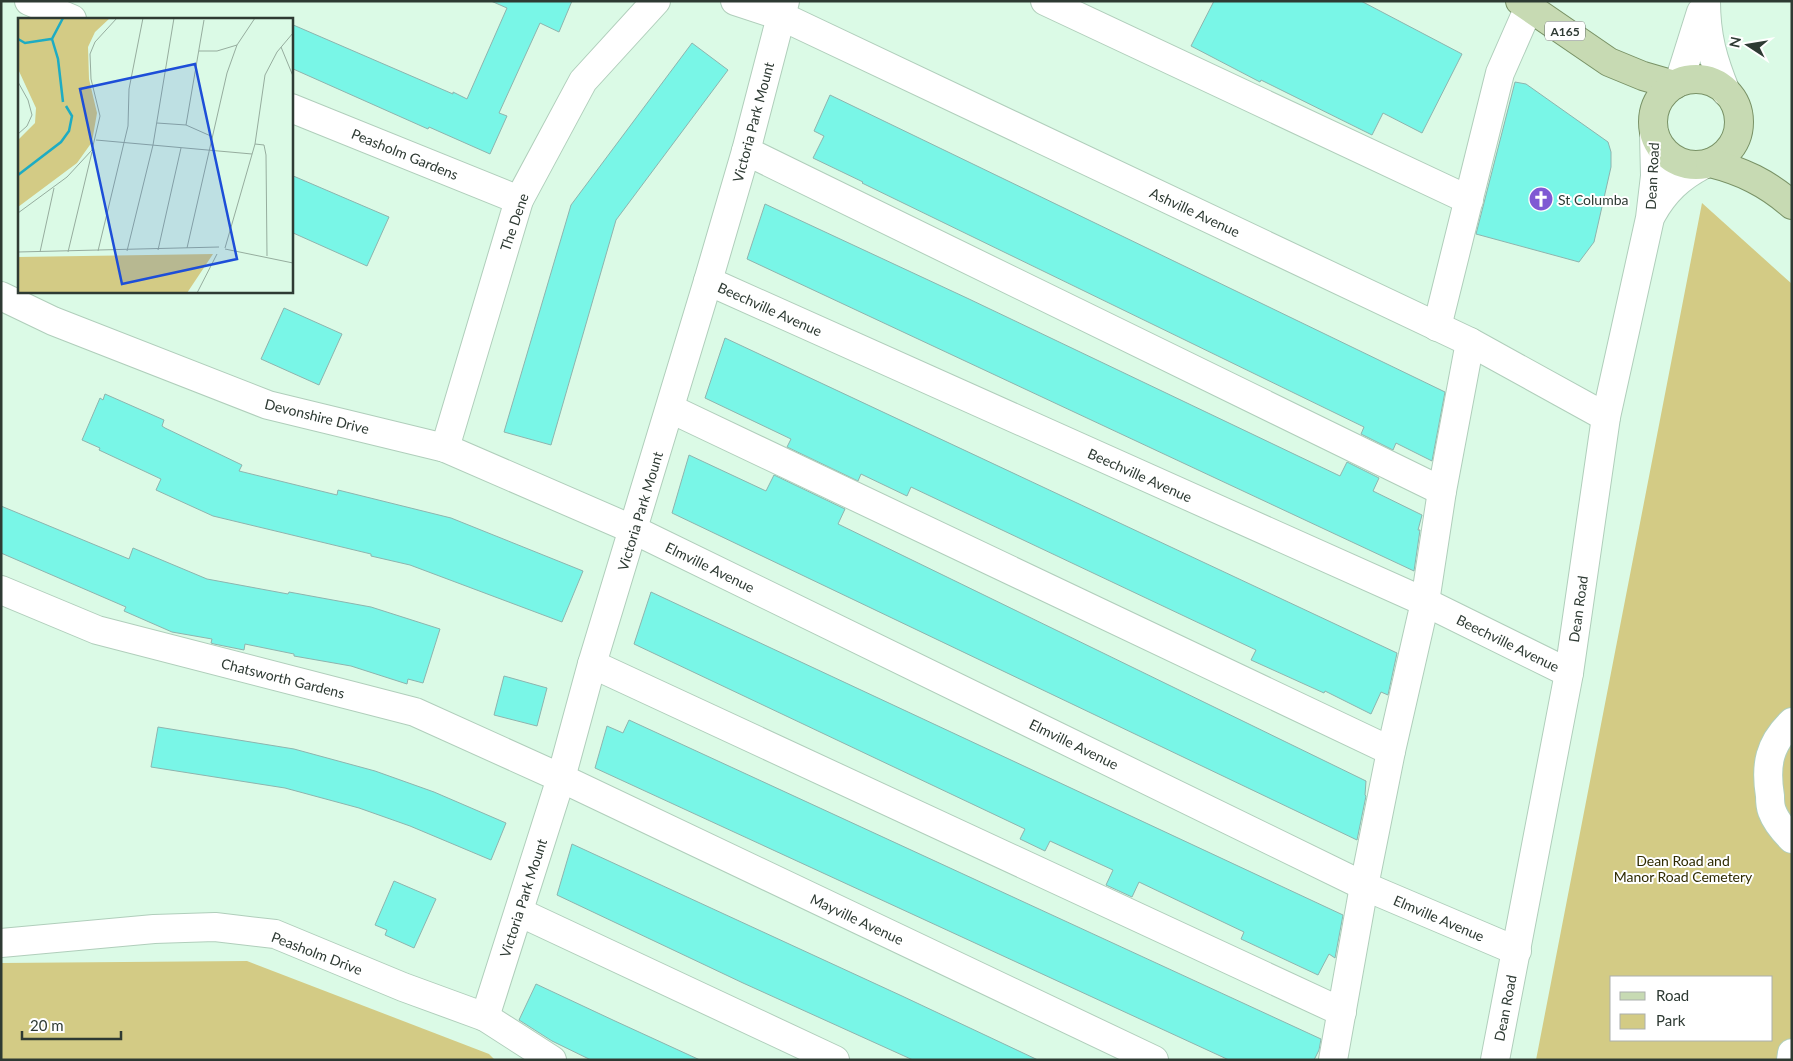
<svg xmlns="http://www.w3.org/2000/svg" width="1793" height="1061" font-family="Lato,sans-serif">
<style>
.green{fill:#d3cb85;fill-rule:evenodd}
.building{fill:#79f6e7;stroke:#8eb4ae}
.lines{fill:none;stroke-linecap:round;stroke-linejoin:round}
.minor-casing{stroke:#b0cebb;stroke-width:30}
.major-casing{stroke:#799266;stroke-width:30}
.minor{stroke:#fff;stroke-width:28}
.major{stroke:#c7dab3;stroke-width:28}
.labels{text-anchor:middle;dominant-baseline:central;stroke-width:4;stroke-linejoin:round;paint-order:stroke}
.shield{fill:#fff;stroke:#6d7570;stroke-width:1}
.shield-label{font-size:12px;font-weight:bold;fill:#2e3a33}
.street-label{font-size:14px;fill:#2e3a33;stroke:#fff}
.poi-label{font-size:14px;fill:#2e3a33;stroke:#fff;text-anchor:start}
.park-label{font-size:14px;fill:#2e2a01;stroke:#fff}
.inset-river{fill:none;stroke:#1eacc3;stroke-width:2.5}
.inset-road{fill:none;stroke:#96ad9e;stroke-width:1}
.view{fill:#1d4ed8;fill-opacity:0.15;stroke:#1d4ed8;stroke-width:2.5}
.inset-edge{fill:none;stroke:#2e3a33;stroke-width:2.5}
</style>
<rect width="100%" height="100%" fill="#dbfae6"/>
<g class="green">
<path d="M1702 203 1792 284V1060H1536ZM1612 977H1772V1040H1612Z"/>
<polygon points="247,961 489,1054 495,1060 1,1060 1,963"/>
</g>
<g class="building">
<polygon points="491,1 572,1 559,32 540,23 499,113 507,116 490,154 429,127 428,129 291,68 291,24 453,94 453,92 467,99 507,8"/>
<polygon points="1214,1 1361,1 1462,54 1422,133 1383,113 1372,135 1261,80 1260,82 1191,46"/>
<polygon points="692,43 728,70 616,220 551,445 504,432 571,205"/>
<polygon points="1515,82 1526,84 1608,142 1611,152 1611,167 1594,242 1579,262 1476,234"/>
<polygon points="830,95 1445,392 1432,461 1396,443 1393,450 1361,434 1364,427 862,183 863,182 813,158 824,136 814,131"/>
<polygon points="291,175 389,217 367,266 291,232"/>
<polygon points="765,204 969,299 1340,476 1347,462 1379,478 1373,491 1422,515 1418,530 1420,530 1414,571 747,259"/>
<polygon points="284,308 342,334 319,385 261,359"/>
<polygon points="725,338 1397,653 1388,695 1381,692 1371,714 1325,691 1324,693 1251,660 1256,650 911,487 907,496 861,474 858,481 787,447 791,439 705,398"/>
<polygon points="105,394 164,420 162,426 165,428 242,465 239,471 337,495 338,490 451,518 583,571 562,622 410,565 371,556 371,554 213,516 156,490 161,479 99,450 100,448 82,440 100,398 103,400"/>
<polygon points="689,455 766,491 774,475 845,509 838,524 1366,781 1365,795 1366,796 1357,840 672,513"/>
<polygon points="1,506 129,559 133,548 207,579 288,594 289,592 371,607 440,629 423,683 408,679 407,684 351,666 294,656 294,654 245,644 244,650 214,644 211,643 212,639 172,632 124,611 126,607 1,553"/>
<polygon points="651,592 1343,915 1335,958 1329,954 1318,975 1241,939 1244,932 1139,882 1132,897 1106,885 1113,870 1050,841 1045,851 1020,839 1025,829 634,644"/>
<polygon points="504,676 547,688 537,726 494,715"/>
<polygon points="629,720 1321,1039 1319,1050 1314,1060 1229,1060 595,768 607,726 623,733"/>
<polygon points="158,727 294,749 375,771 434,792 506,823 491,860 410,826 359,808 285,788 151,767"/>
<polygon points="572,844 902,996 1038,1060 913,1060 743,983 557,895"/>
<polygon points="394,881 436,899 414,948 385,935 387,930 375,925"/>
<polygon points="536,984 615,1021 700,1060 591,1060 552,1041 519,1020"/>
</g>
<g class="lines">
<defs>
<g id="minor">
<polyline points="29,1 72,19"/>
<polyline points="735,1 781,16 1470,342 1606,417"/>
<polyline points="1045,1 1469,200"/>
<path d="M1706 1C1706 36 1713 60 1726 92"/>
<polyline points="1679,82 1701,12"/>
<polyline points="291,108 519,200"/>
<polyline points="746,151 1442,491"/>
<path d="M1652 214C1665 191 1680 177 1703 165"/>
<polyline points="708,281 1425,602 1569,673"/>
<polyline points="1,296 53,321 268,405 445,448 634,530 1364,886 1517,951"/>
<polyline points="1437,327 1500,73 1529,7"/>
<polyline points="671,409 1391,751"/>
<polyline points="445,448 519,200 583,81 656,1"/>
<polyline points="1,590 97,630 415,712 561,778 1154,1060"/>
<polyline points="592,664 1342,1012"/>
<path d="M1792 722C1769 744 1765 765 1770 796 1770 801 1770 806 1772 811 1776 822 1784 831 1792 839"/>
<polyline points="519,912 835,1060"/>
<polyline points="1,943 154,929 215,927 275,934 403,987 485,1017 552,1060"/>
<polyline points="485,1017 561,778 592,664 708,281 746,151 785,1"/>
<polyline points="1333,1060 1364,886 1391,751 1425,602 1442,491 1470,342"/>
<polyline points="1495,1060 1569,673 1606,417 1650,218 1655,176 1654,133"/>
<polyline points="1791,1060 1792,1053"/>
</g>
<g id="major">
<polyline points="1520,1 1609,62 1643,76 1674,85"/>
<circle cx="1696" cy="122" r="43"/>
<path d="M1710 163C1742 171 1767 183 1792 205"/>
</g>
</defs>
<use href="#minor" class="minor-casing"/>
<use href="#major" class="major-casing"/>
<use href="#minor" class="minor"/>
<use href="#major" class="major"/>
</g>
<defs>
<symbol id="church-disc" viewBox="-11 -11 22 22"><circle r="9.5" fill="#7f59d3" stroke="#fff"/><path d="M-1.2-6h2.4v3.5h3.3v2.4h-3.3V6h-2.4V-.1h-3.3v-2.4h3.3Z" fill="#fff"/></symbol>
</defs>
<g fill-rule="evenodd">
<use href="#church-disc" x="1527" y="185" width="28" height="28"/>
</g>
<g class="labels">
<rect class="shield" x="1545" y="21.5" width="40" height="19" rx="4"/>
<g class="shield-label">
<text x="1565" y="31">A165</text>
</g>
<g class="street-label">
<text transform="translate(753 122) rotate(-75)">Victoria Park Mount</text>
<text transform="translate(405 154) rotate(22)">Peasholm Gardens</text>
<text transform="translate(1652 176) rotate(-87)">Dean Road</text>
<text transform="translate(1195 212) rotate(25)">Ashville Avenue</text>
<text transform="translate(514 222) rotate(-71)">The Dene</text>
<text transform="translate(770 309) rotate(24)">Beechville Avenue</text>
<text transform="translate(317 416) rotate(14)">Devonshire Drive</text>
<text transform="translate(1140 475) rotate(24)">Beechville Avenue</text>
<text transform="translate(640 511) rotate(-73)">Victoria Park Mount</text>
<text transform="translate(710 567) rotate(26)">Elmville Avenue</text>
<text transform="translate(1578 609) rotate(-82)">Dean Road</text>
<text transform="translate(1508 643) rotate(26)">Beechville Avenue</text>
<text transform="translate(283 678) rotate(14)">Chatsworth Gardens</text>
<text transform="translate(1074 744) rotate(26)">Elmville Avenue</text>
<text transform="translate(523 898) rotate(-72)">Victoria Park Mount</text>
<text transform="translate(1439 918) rotate(23)">Elmville Avenue</text>
<text transform="translate(857 919) rotate(25)">Mayville Avenue</text>
<text transform="translate(317 953) rotate(21)">Peasholm Drive</text>
<text transform="translate(1505 1008) rotate(-79)">Dean Road</text>
</g>
<g class="poi-label">
<text x="1558" y="199">St Columba</text>
</g>
<g class="park-label">
<text x="1683" y="860">Dean Road and<tspan x="1683" dy="16">Manor Road Cemetery</tspan></text>
</g>
</g>
<g transform="translate(18 18)">
<rect width="275" height="275" fill="#dbfae6"/>
<path d="M0 0H92L77 14 70 29 71 61 79 95 74 124 59 145 0 189V122L17 105 18 90 0 51ZM195 236 169 275H0V239Z" fill="#d3cb85"/>
<path class="inset-river" d="M45 0 34 21 40 41 45 84M0 21 7 25 33 21M0 157 43 124 51 113 54 98 48 88"/>
<path class="inset-road" d="M171 0H203M263 29 275 58M181 33H199L219 27M0 64 10 82 14 97 9 108 0 116M139 105 168 107 195 119M168 107 186 2M78 122 234 136M237 126 246 127 248 137 249 238M0 195 49 159 74 132 82 98 73 61 72 36 77 24 99 0M169 230 209 55 219 27 237 0M207 230 237 126 247 57 259 34 275 15M207 231 275 245M140 232 163 130M80 233 110 108 111 71 125 0M109 233 135 127 156 0M0 234 201 229M22 234 36 170M50 234 74 134M179 275 199 236"/>
<path class="view" d="M177 46 219 241 104 266 62 71Z"/>
<rect width="275" height="275" class="inset-edge"/>
</g>
<rect width="1793" height="1061" fill="none" stroke="#2e3a33" stroke-width="5"/>
<rect x="1610" y="976" width="162" height="65" fill="#ffffff" stroke="#abb0ad"/>
<rect x="1620" y="992" width="25" height="8" fill="#c7dab3" stroke="#abb0ad"/>
<text x="1656" y="1001" font-size="15" fill="#2e3a33">Road</text>
<rect x="1620" y="1014" width="25" height="15" fill="#d3cb85" stroke="#abb0ad"/>
<text x="1656" y="1026" font-size="15" fill="#2e3a33">Park</text>
<g transform="translate(1748 45) rotate(282)" stroke="#ffffff" stroke-width="4" paint-order="stroke">
<path d="M0-4L9 19L0 12L-9 19Z" fill="#2e3a33"/>
<text y="-8" font-size="14" font-weight="bold" text-anchor="middle" fill="#2e3a33">N</text>
</g>
<path d="M22 1031v8h99v-8" fill="none" stroke="#2e3a33" stroke-width="2.5"/>
<text x="30" y="1031" font-size="15" fill="#2e3a33" stroke="#ffffff" stroke-width="4" paint-order="stroke">20 m</text>
</svg>
